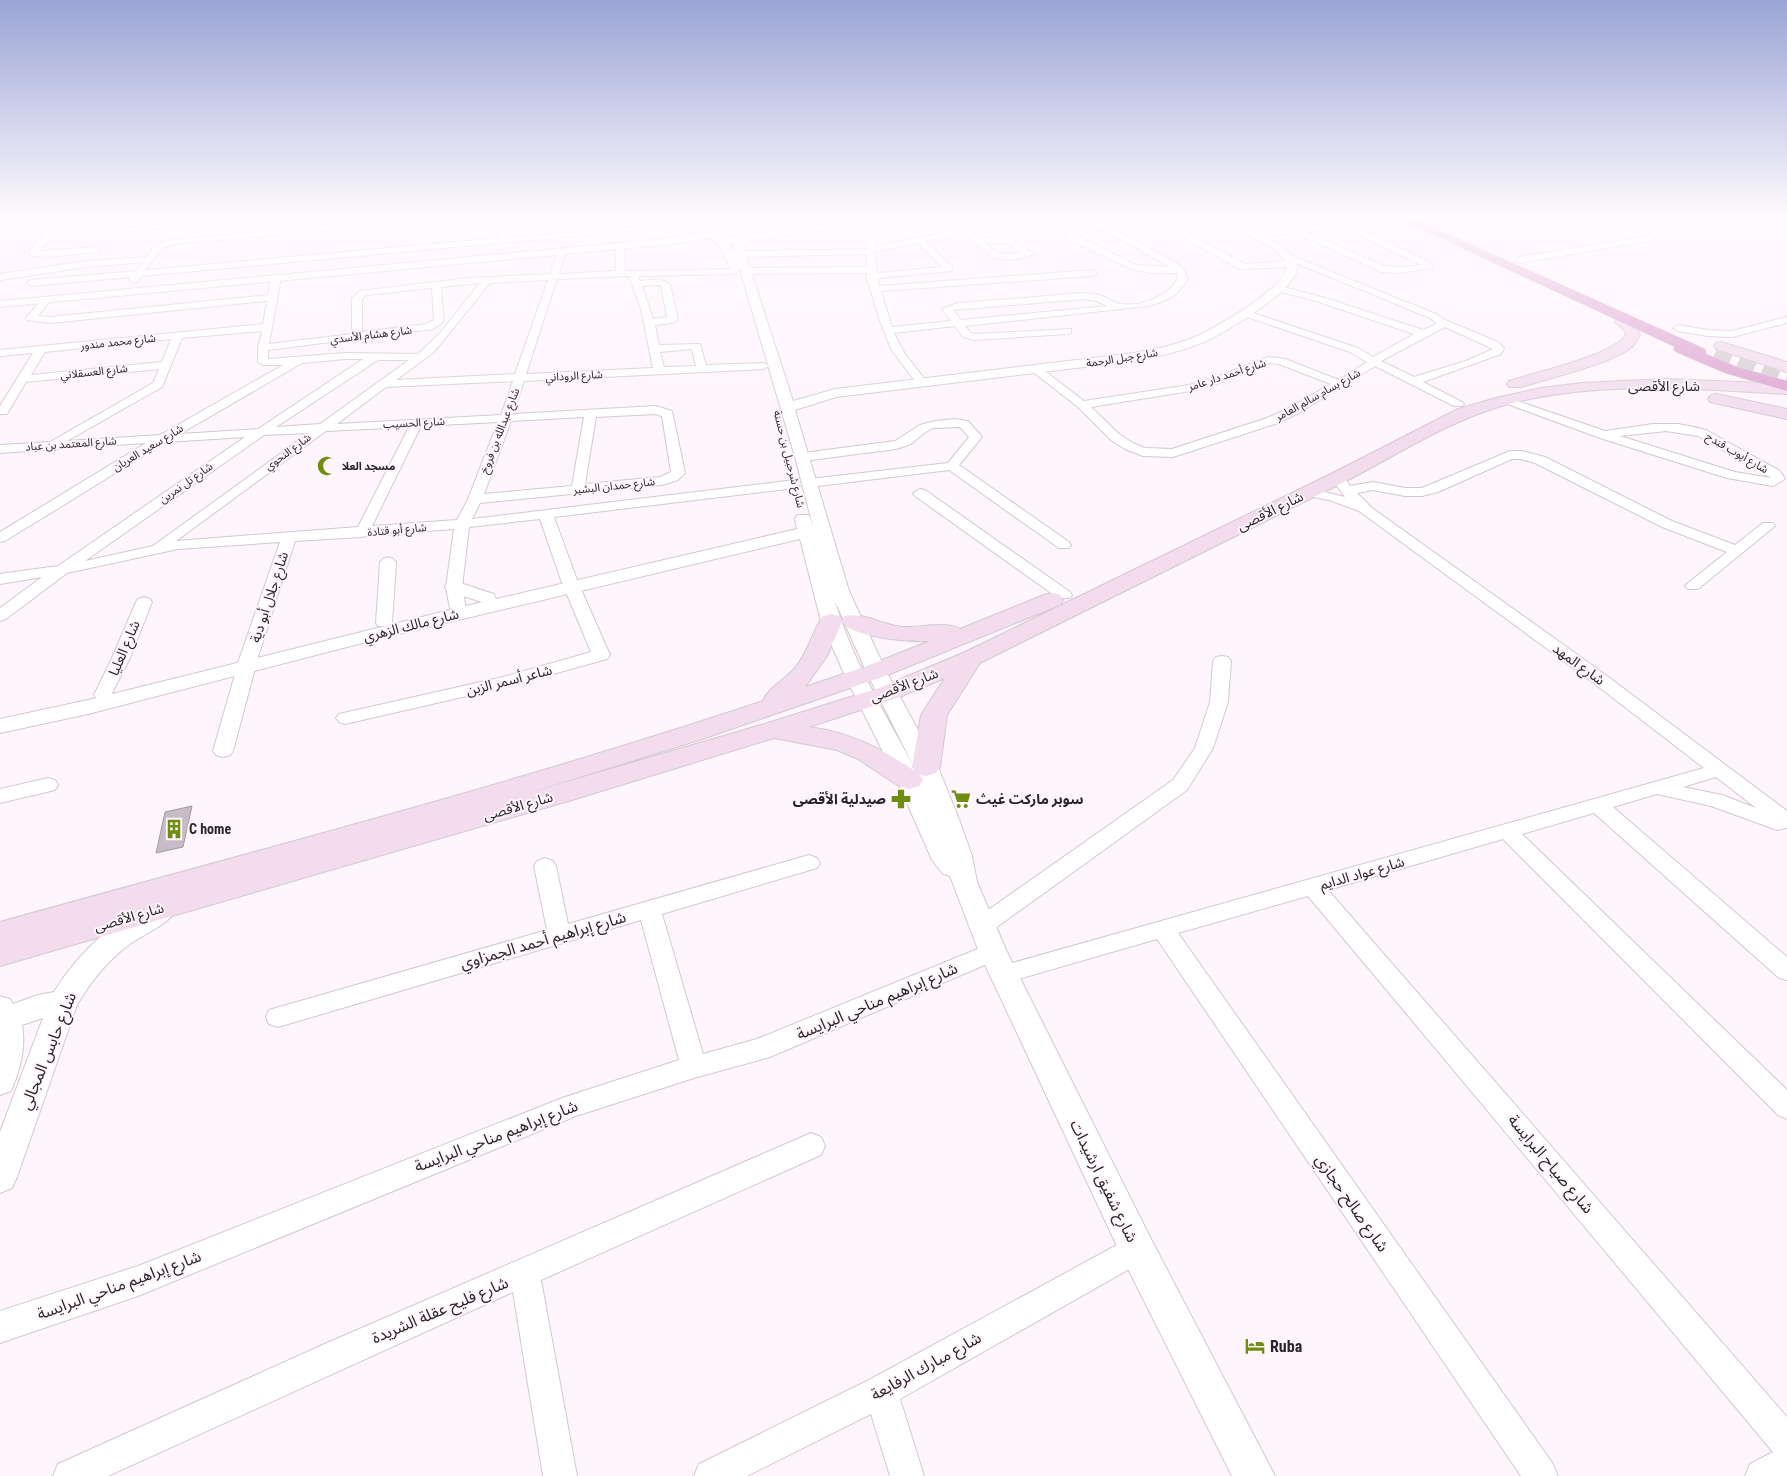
<svg xmlns="http://www.w3.org/2000/svg" width="1787" height="1476" font-family="'Roboto Condensed','Noto Sans Arabic',sans-serif">
<style>
.building{fill:#c7bcc5;stroke:#a59aa3}
.lines{fill:none;stroke-linecap:round;stroke-linejoin:round}
.trunk-tunnel{stroke:#d4cbd1;stroke-width:17;stroke-dasharray:17 8;stroke-linecap:butt}
.minor-casing{stroke:#d3c8d1;stroke-width:2}
.tertiary-casing{stroke:#d3c8d1;stroke-width:2}
.secondary-casing{stroke:#d3c8d1;stroke-width:2}
.trunk-casing{stroke:#d8d8d8;stroke-width:1}
.minor{fill:#fff;fill-rule:evenodd}
.tertiary{fill:#fff;fill-rule:evenodd}
.secondary{fill:#f2dcee;fill-rule:evenodd}
.trunk{fill:#dca3d0;fill-rule:evenodd}
.labels{text-anchor:middle;dominant-baseline:central;stroke-width:4;stroke-linejoin:round;paint-order:stroke}
.far-street-label{font-size:11px;fill:#282427;stroke:#fff5fc}
.far-poi-label{font-size:11px;font-weight:bold;fill:#282427;stroke:#fff5fc;text-anchor:start}
.street-label{font-size:14px;fill:#282427;stroke:#fff5fc}
.poi-label{font-size:14px;font-weight:bold;fill:#282427;stroke:#fff5fc;text-anchor:start}
.near-street-label{font-size:16px;fill:#282427;stroke:#fff5fc}
.near-poi-label{font-size:16px;font-weight:bold;fill:#282427;stroke:#fff5fc;text-anchor:start}
</style>
<rect width="100%" height="100%" fill="#fff5fc"/>
<polygon class="building" points="192,806 183,847 156,853 165,812"/>
<g class="lines">
<polyline class="trunk-tunnel" points="1716,351 1787,384"/>
<defs>
<g id="minor">
<polygon points="60,218 69,218 39,251 96,247 100,250 99,252 45,257 29,255 29,251"/>
<polygon points="229,218 265,218 261,220 111,233 107,231 111,229"/>
<polygon points="415,218 451,218 447,220 173,244 161,249 146,270 499,238 492,218 500,218 507,238 661,224 666,218 674,218 672,224 663,228 142,276 137,282 134,283 129,280 132,277 31,286 26,283 31,280 136,271 143,262 86,267 0,280 0,274 86,261 147,257 155,245 172,240"/>
<path d="M945 218H954L966 227 1007 218H1024L970 231 978 238 1012 239 1034 254 1014 260 993 258 963 233 925 241 952 267V271L878 278 879 286 1093 270 1097 273 1093 276 881 291 892 327 951 321 942 309 958 303 1084 293C1090 294 1097 294 1103 296 1109 299 1115 304 1121 304 1141 307 1169 296 1178 278L1177 273H1151L1131 269 1072 241 1066 236V232L1096 227 1081 218H1092L1177 263 1183 268 1188 278C1179 295 1166 302 1148 306L965 326 971 333 974 334 1071 329V333L1067 334 974 340 963 337 955 326 894 333 905 354 927 382 921 385 917 384 891 349 880 321 866 276 868 273 745 274 741 271 745 268 867 267 866 254 740 257 736 254 740 251 866 249 867 239 871 237 875 239V247L958 229ZM1103 230 1171 267 1136 265 1076 235ZM917 243 942 267 877 273 874 252ZM985 243H1007L1022 253 998 254ZM1084 299 1097 301 1107 306 961 320 953 310Z"/>
<path d="M1149 218H1160L1245 264 1291 261 1283 257 1290 255 1436 314 1445 320 1498 342 1504 348 1501 354 1423 382 1462 402 1464 404 1462 406H1454L1375 366 1297 414 1275 424 1173 457 1143 456 1125 449 1111 440 1078 407 1033 372 1032 370 1033 368H1041L1084 401 1189 385 1211 379 1268 357 1285 359 1339 380 1367 362 1350 352 1241 315 1239 313 1244 310 1358 348 1373 357 1414 334 1316 301 1273 290V286L1276 285 1322 297 1423 330 1435 325 1436 323 1430 318 1296 263 1292 267 1240 269ZM1445 327 1493 349 1466 361 1414 377 1381 361ZM1269 363 1279 364 1331 384 1289 408 1267 418 1172 449 1145 448 1133 443 1119 434 1091 407 1190 391 1219 383Z"/>
<path d="M1386 218 1407 219 1403 221 1351 227 1366 231 1433 264V268L1399 273 1382 272 1296 233 1252 237 1248 235 1252 233ZM1339 228 1360 235 1420 265 1399 267 1384 266 1306 232Z"/>
<polygon points="1621,218 1635,218 1655,225 1657,218 1665,218 1659,235 1653,240 1520,263 1516,260 1520,257 1648,236 1651,234 1653,229"/>
<path d="M620 243 624 246 625 271 738 269 739 271 735 274 638 276 640 281 660 279 670 284 678 320 673 323 655 325 659 345 700 344 706 365 764 363 769 366 764 369 524 381 513 414 656 406 672 411 685 473 678 480 662 485 480 503 472 519 795 480 802 484 795 488 554 517 577 580 610 655 607 659 506 687 345 724 339 722 336 718 339 714 503 677 591 652 561 580 540 519 469 527 462 587 467 614 465 617H453L451 614 446 587 454 529 368 535 362 537 295 541 258 657 233 751 230 755 223 757 216 755 213 751 240 657 280 542 178 549 67 573 6 619 0 621V608L42 577 0 584V574L58 566 245 437 166 442 5 541 0 542V532L146 443 0 453V445L50 442 153 383 159 369 26 382 7 414H0V406L33 353 0 356V350L263 324 267 301 50 323 27 320 26 318 42 299H48L50 301 38 316 50 317 268 295 271 277 276 274 281 277 269 344 352 334V298L360 291 468 278 550 274 558 251 562 248 566 251 559 274 616 271V246ZM629 276 641 309 653 368 526 374 557 279ZM548 280 515 374 396 380 433 353 490 283ZM480 283 440 333 418 354 345 353 268 359V350L433 329 444 321 441 287ZM659 285 661 286 667 317 653 319 642 286ZM432 288 434 320 426 324 362 332V299L366 295ZM262 331 258 348V362L263 365H283L160 435 67 441 162 387 182 338ZM171 339 162 362 31 375 45 352ZM692 349 696 366 664 367 660 352ZM345 359H363L258 429 180 434 302 363ZM378 360H409L320 424 276 427ZM513 381 501 415 337 424 386 387ZM655 414 662 416 671 472 660 477 585 484 596 417ZM584 417 572 486 484 494 511 421ZM498 422 468 499 457 520 372 526 421 426ZM409 427 358 527 176 541 326 431ZM309 433 153 546 85 561 264 435Z"/>
<polygon points="1787,317 1787,323 1732,337 1708,336 1678,331 1673,328 1678,325 1708,330 1732,331"/>
<path d="M1506 397 1605 431 1653 424H1678L1694 427 1706 430 1780 471 1785 479 1773 486 1727 478 1600 438 1502 402 1500 400 1502 398ZM1666 431 1698 436 1771 478 1735 472 1620 436Z"/>
<polygon points="954,419 968,421 982,437 959,465 1069,542 1071,545 1069,548 1059,548 949,470 810,487 803,483 810,479 948,463 969,437 960,427 933,428 924,433 911,444 896,449 803,461 797,457 803,453 895,441 920,425 935,421"/>
<path d="M1510 451H1522L1545 457 1672 521 1735 545 1763 523H1773L1775 526 1698 589H1688L1685 586 1688 583 1727 552 1662 527 1535 463 1521 459H1512L1438 492 1422 496H1405L1373 490 1357 493 1372 508 1603 673 1787 811V828L1777 830 1711 806 1657 794 1613 807 1787 957V980L1779 978 1594 813 1522 834 1787 1090V1119L1778 1115 1503 839 1328 890 1787 1417V1476H1745L1750 1464 1773 1452 1308 896 1178 933 1553 1464 1558 1476H1521L1157 939 1005 983 997 981 993 974 997 967 1005 965 1704 768 1591 681 1359 511 1329 500 1303 495 1301 492 1308 488 1345 497 1331 478 1338 474 1343 475 1350 486 1373 482 1405 488H1422ZM1716 777 1756 808 1722 795 1683 787Z"/>
<polygon points="920,489 925,490 1070,592 1072,595 1070,598 1058,598 915,496 913,493"/>
<polygon points="388,557 393,559 396,562 392,623 390,626 378,626 376,623 380,562 383,559"/>
<polygon points="144,597 150,599 152,602 130,658 109,699 103,700 97,699 94,695 112,658 136,602 138,599"/>
<polygon points="1222,656 1228,657 1231,661 1228,702 1213,748 1187,790 990,932 982,935 974,932 971,926 974,920 1173,780 1195,748 1210,702 1213,661 1216,657"/>
<polygon points="48,778 55,780 58,785 55,790 0,803 0,789"/>
<polygon points="809,855 817,858 820,863 817,868 662,914 703,1054 757,1039 985,946 993,943 1001,946 1005,952 1001,958 770,1057 694,1078 576,1116 138,1296 0,1343 0,1311 138,1266 562,1098 679,1060 641,920 278,1027 269,1024 266,1017 269,1010 547,930 534,866 537,861 545,858 553,861 556,866 568,924"/>
<polygon points="811,1133 821,1137 825,1146 821,1155 541,1280 577,1476 543,1476 513,1292 108,1476 53,1476 58,1464 327,1343"/>
<polygon points="1137,1234 1147,1239 1152,1249 1147,1259 900,1399 924,1476 890,1476 871,1414 747,1476 694,1476 699,1464 869,1380"/>
</g>
<g id="tertiary">
<path d="M871 218H900L896 221 750 240 743 247 793 401 835 389 1134 353C1155 349 1177 345 1197 336 1214 329 1294 283 1286 264 1277 242 1232 232 1216 218 1237 218 1260 232 1278 245 1285 249 1297 258 1297 267 1299 289 1223 334 1204 342 1182 351 1158 357 1134 361L836 397 795 410 849 591 886 671 938 767 960 822 972 856 977 882 1007 952 1150 1237 1275 1476H1232L1124 1261 979 952 950 876 943 874 932 860 897 780 846 678 821 621 800 539 382 638 88 714 0 733V719L88 700 482 602 447 591 445 587 447 583 454 581 494 594 496 599 797 529 795 519 797 515H809L813 526 795 457 740 270 731 271 723 251 712 238 672 244 0 307V301L672 238 733 228 753 234ZM728 235 743 236 722 237ZM728 243H735L733 246 735 253ZM835 601 866 671 916 771C887 716 852 661 835 601Z"/>
<path d="M163 900 172 903 176 910C168 925 144 934 130 944 107 961 91 981 77 1005L17 1177 12 1188 0 1193V1132L43 1018 22 1025C26 1047 20 1071 11 1091L0 1095V996L10 999 13 1004 38 995 54 992C78 953 118 914 163 900Z"/>
</g>
<g id="secondary">
<path d="M1622 318 1635 325 1640 335C1638 338 1636 342 1634 345 1616 363 1546 379 1521 387H1509L1507 384 1509 381C1536 372 1611 356 1626 335L1624 330 1615 322Z"/>
<polygon points="1721,342 1787,362 1787,372 1716,349 1714,346 1716,343"/>
<path d="M1666 379 1787 384V394C1694 389 1595 380 1505 405 1445 422 1391 459 1336 486 1217 545 1098 604 980 663L947 715 940 767 936 773 926 776 919 774 923 780 919 786 909 789 899 786 858 759 837 750 774 738 572 800 0 966V922C255 851 512 785 763 701 767 689 786 679 795 668 808 653 812 632 823 616L831 614 839 616 842 620 845 616C862 612 884 625 902 627 917 628 950 621 960 629L1044 595 1052 593 1060 595 1063 600 1060 605 885 676 702 739 525 794 761 725 879 688 963 653 1331 474 1458 409 1496 398 1541 388 1582 383ZM842 622C853 638 911 642 930 641L867 666 805 687 827 656ZM945 678 921 715 912 767 915 771C880 748 852 733 809 727L897 698Z"/>
<polygon points="1716,394 1787,409 1787,419 1710,402 1708,399 1710,396"/>
</g>
<polygon id="trunk" points="1397,218 1412,218 1705,349 1706,354 1737,367 1787,381 1787,391 1725,373 1676,352 1673,349 1675,347"/>
</defs>
<use href="#minor" class="minor-casing"/>
<use href="#tertiary" class="tertiary-casing"/>
<use href="#secondary" class="secondary-casing"/>
<use href="#trunk" class="trunk-casing"/>
<use href="#minor" class="minor"/>
<use href="#tertiary" class="tertiary"/>
<use href="#secondary" class="secondary"/>
<use href="#trunk" class="trunk"/>
</g>
<linearGradient id="sky" x2="0" y2="1"><stop stop-color="#9aa4d5"/><stop offset="0.51" stop-color="#fffafe"/><stop offset="1" stop-color="#fffafe" stop-opacity="0"/></linearGradient>
<rect width="1787" height="425" fill="url(#sky)"/>
<defs>
<symbol id="mosque-bare" viewBox="-9 -9 18 18"><path d="M3.5-4.9A6 6 0 1 0 3.5 4.9A5 5 0 1 1 3.5-4.9Z" fill="#6f8e10" stroke="#fff5fc" stroke-width="2.5" paint-order="stroke"/></symbol>
<symbol id="pharmacy-bare" viewBox="-9 -9 18 18"><path d="M-2-6h4v4h4v4h-4v4h-4v-4h-4v-4h4Z" fill="#6f8e10" stroke="#fff5fc" stroke-width="2.5" paint-order="stroke"/></symbol>
<symbol id="supermarket-bare" viewBox="-9 -9 18 18"><path d="M-6-5.5h2.5l.6 2H6L4.5 2H-2.5L-4.4-4H-6ZM-1.5 3.2a1.3 1.3 0 1 0 .1 0ZM3 3.2a1.3 1.3 0 1 0 .1 0Z" fill="#6f8e10" stroke="#fff5fc" stroke-width="2.5" paint-order="stroke"/></symbol>
<symbol id="building-bare" viewBox="-9 -9 18 18"><path d="M-4-6H4V6H1V3H-1V6H-4ZM-2.5-4.3h1.7v1.8h-1.7ZM.8-4.3h1.7v1.8H.8ZM-2.5-1h1.7V.8h-1.7ZM.8-1h1.7V.8H.8Z" fill="#6f8e10" stroke="#fff5fc" stroke-width="2.5" paint-order="stroke"/></symbol>
<symbol id="hotel-bare" viewBox="-9 -9 18 18"><path d="M-6-4.5h1.5V1H6V5H4.5V3h-9V5H-6ZM-4 0a1.8 1.8 0 1 1 3.6 0ZM.5 0V-2.5h3Q6-2.5 6 0Z" fill="#6f8e10" stroke="#fff5fc" stroke-width="2.5" paint-order="stroke"/></symbol>
</defs>
<g fill-rule="evenodd">
<use href="#mosque-bare" x="313" y="452" width="28" height="28"/>
<use href="#pharmacy-bare" x="887" y="785" width="28" height="28"/>
<use href="#supermarket-bare" x="947" y="785" width="28" height="28"/>
<use href="#building-bare" x="160" y="815" width="28" height="28"/>
<use href="#hotel-bare" x="1241" y="1332" width="28" height="28"/>
</g>
<g class="labels">
<g class="far-street-label">
<text transform="translate(371 335) rotate(-7)">شارع هشام الأسدي</text>
<text transform="translate(118 342) rotate(-6)">شارع محمد مندور</text>
<text transform="translate(1122 358) rotate(-9)">شارع جبل الرحمة</text>
<text transform="translate(94 372) rotate(-6)">شارع العسقلاني</text>
<text transform="translate(1227 375) rotate(-18)">شارع أحمد دار عامر</text>
<text transform="translate(574 376) rotate(-3)">شارع الروداني</text>
<text transform="translate(1318 395) rotate(-29)">شارع بسام سالم العامر</text>
<text transform="translate(414 423) rotate(-3)">شارع الحسيب</text>
<text transform="translate(500 431) rotate(-69)">شارع عبدالله بن فروخ</text>
<text transform="translate(71 444) rotate(-4)">شارع المعتمد بن عباد</text>
<text transform="translate(148 448) rotate(-31)">شارع سعيد العريان</text>
<text transform="translate(288 452) rotate(-36)">شارع النحوي</text>
<text transform="translate(1737 453) rotate(30)">شارع أيوب قندح</text>
<text transform="translate(789 459) rotate(76)">شارع شرحبيل بن حسنة</text>
<text transform="translate(186 483) rotate(-35)">شارع تل نمرين</text>
<text transform="translate(614 486) rotate(-6)">شارع حمدان البشير</text>
<text transform="translate(397 530) rotate(-5)">شارع أبو قتادة</text>
</g>
<g class="far-poi-label">
<text x="342" y="466">مسجد العلا</text>
</g>
<g class="street-label">
<text x="1664" y="386">شارع الأقصى</text>
<text transform="translate(1270 511) rotate(-26)">شارع الأقصى</text>
<text transform="translate(269 597) rotate(-72)">شارع جلال أبو دية</text>
<text transform="translate(411 625) rotate(-14)">شارع مالك الزهري</text>
<text transform="translate(124 648) rotate(-67)">شارع العليا</text>
<text transform="translate(1579 664) rotate(36)">شارع المهد</text>
<text transform="translate(509 680) rotate(-14)">شاعر أسمر الزبن</text>
<text transform="translate(904 685) rotate(-21)">شارع الأقصى</text>
<text transform="translate(518 806) rotate(-16)">شارع الأقصى</text>
<text transform="translate(1362 873) rotate(-16)">شارع عواد الدايم</text>
<text transform="translate(129 917) rotate(-16)">شارع الأقصى</text>
</g>
<g class="poi-label">
<text x="886" y="799" text-anchor="end">صيدلية الأقصى</text>
<text x="976" y="799">سوبر ماركت غيث</text>
<text x="189" y="829">C home</text>
</g>
<g class="near-street-label">
<text transform="translate(543 940) rotate(-16)">شارع إبراهيم أحمد الجمزاوي</text>
<text transform="translate(877 1001) rotate(-23)">شارع إبراهيم مناحي البرايسة</text>
<text transform="translate(48 1051) rotate(-68)">شارع حابس المجالي</text>
<text transform="translate(496 1136) rotate(-21)">شارع إبراهيم مناحي البرايسة</text>
<text transform="translate(1551 1164) rotate(50)">شارع صياح البرايسة</text>
<text transform="translate(1104 1181) rotate(64)">شارع شفيق ارشيدات</text>
<text transform="translate(1352 1203) rotate(55)">شارع صالح حجازي</text>
<text transform="translate(119 1285) rotate(-20)">شارع إبراهيم مناحي البرايسة</text>
<text transform="translate(440 1310) rotate(-23)">شارع فليح عقلة الشريدة</text>
<text transform="translate(926 1366) rotate(-29)">شارع مبارك الرفايعة</text>
</g>
<g class="near-poi-label">
<text x="1270" y="1346">Ruba</text>
</g>
</g>
</svg>
